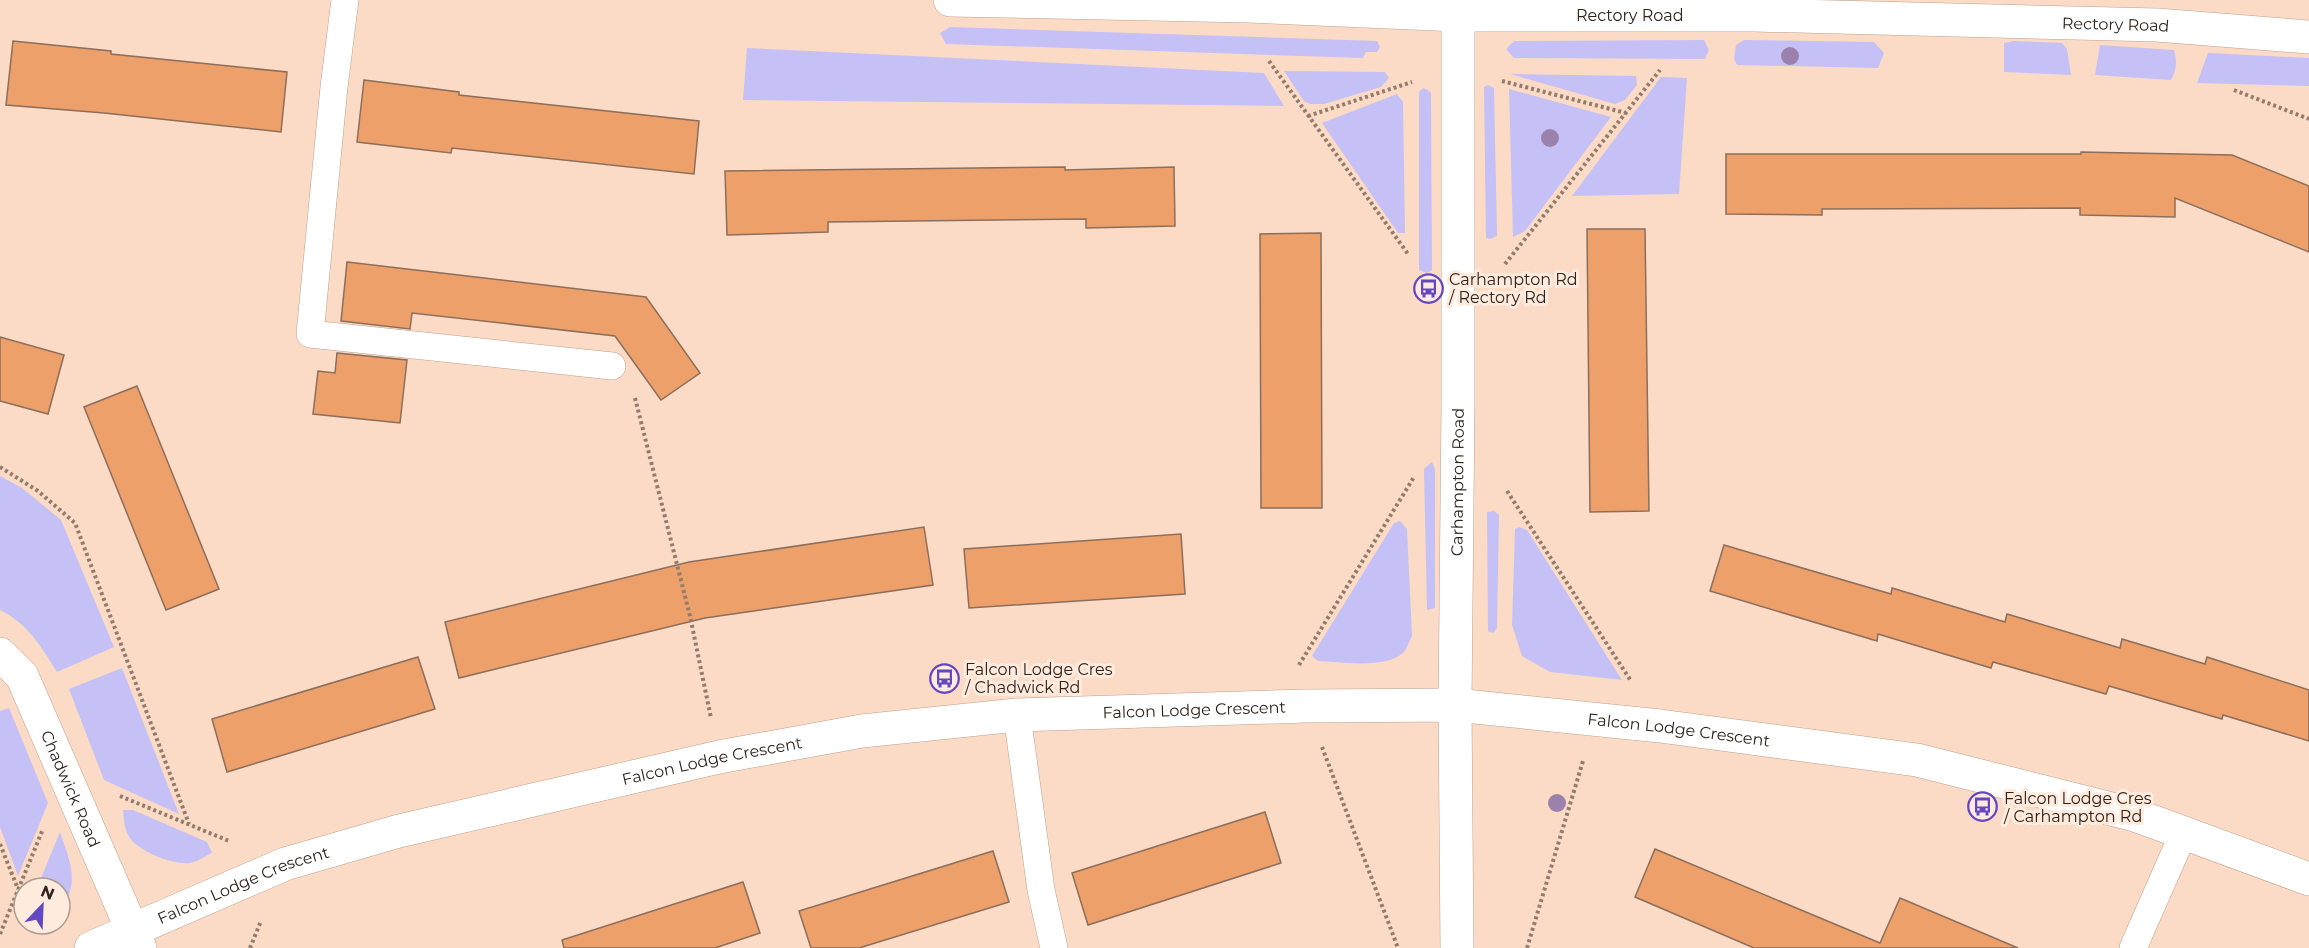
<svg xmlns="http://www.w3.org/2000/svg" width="2309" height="948" font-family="Montserrat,sans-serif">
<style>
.green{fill:#c5c1f6}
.building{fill:#eea06b;stroke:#8b6e5c;stroke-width:1.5}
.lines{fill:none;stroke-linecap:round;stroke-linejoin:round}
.service-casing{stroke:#bea08c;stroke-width:28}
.minor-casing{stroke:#bea08c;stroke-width:34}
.path{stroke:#927c6e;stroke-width:4;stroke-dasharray:3 3;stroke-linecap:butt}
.service{stroke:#fff;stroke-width:27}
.minor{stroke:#fff;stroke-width:33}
.tree{fill:#9b82ac}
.labels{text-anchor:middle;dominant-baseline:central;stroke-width:6;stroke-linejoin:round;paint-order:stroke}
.street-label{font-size:16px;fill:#2f231c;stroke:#ffebde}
.poi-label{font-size:16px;fill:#2f231c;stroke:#ffebde;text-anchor:start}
</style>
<rect width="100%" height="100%" fill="#fbdbc6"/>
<g class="green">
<polygon points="950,27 1377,41 1380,47 1377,52 1366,52 1363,58 946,44 940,33"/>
<polygon points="1704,40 1709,50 1705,59 1514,58 1506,49 1514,41"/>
<polygon points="1744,40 1874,42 1884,53 1878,68 1737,65 1734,59 1736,45"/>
<polygon points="2014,41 2062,43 2067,49 2071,75 2004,72 2004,43"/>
<path d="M2100 45 2174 50C2177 61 2177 69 2171 80L2095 75Z"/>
<polygon points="747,48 1264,73 1284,106 743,100"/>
<polygon points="2208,53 2309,58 2309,86 2197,83"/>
<polygon points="1284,71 1385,72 1389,78 1381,87 1324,104 1310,104 1304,101"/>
<polygon points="1510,74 1636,76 1637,85 1625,100 1615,104"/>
<polygon points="1661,77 1687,78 1679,194 1572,196"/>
<polygon points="1488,85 1494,88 1497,236 1490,239 1486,238 1484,87"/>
<polygon points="1423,88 1428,90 1431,93 1432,270 1427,273 1419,270 1419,92"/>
<polygon points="1509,89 1611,117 1525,231 1513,237"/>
<polygon points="1397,94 1403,102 1405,233 1398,233 1322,123"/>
<polygon points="1432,462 1435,469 1435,608 1427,610 1424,469"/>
<path d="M0 476 22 488 61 520 114 647 57 672C41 646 28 624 0 610Z"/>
<polygon points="1494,511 1499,515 1497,628 1493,633 1488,631 1487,512"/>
<path d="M1400 521 1407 529 1412 636C1409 641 1407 649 1403 653 1385 669 1341 662 1318 661L1312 656 1394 523Z"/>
<polygon points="1519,527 1527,530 1622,680 1550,672 1522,656 1512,625 1515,529"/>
<polygon points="122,668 179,814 104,780 69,689"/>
<polygon points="9,708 48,803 18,876 0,827 0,711"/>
<path d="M123 810H133L207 842 212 853C205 856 197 862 190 863 173 865 140 852 130 838 124 830 124 819 123 810Z"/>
<path d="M60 832C71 865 80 881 60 914V888H37Z"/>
</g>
<g class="building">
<polygon points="13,41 111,51 111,54 287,72 281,132 104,113 6,105"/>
<polygon points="364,80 459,92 459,95 699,121 694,174 452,148 451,153 357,142"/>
<polygon points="2081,152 2232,155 2309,186 2309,252 2175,198 2175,217 2080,215 2080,208 1822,209 1822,215 1726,214 1726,154 2081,154"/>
<polygon points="1065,167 1065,170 1174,167 1175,226 1086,228 1086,219 828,222 828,232 727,235 725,171"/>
<polygon points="1587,229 1645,229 1649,511 1590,512"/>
<polygon points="1321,233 1322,508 1261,508 1260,234"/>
<polygon points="347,262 646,297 700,373 661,400 615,336 412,313 410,329 341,321"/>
<polygon points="0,337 64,355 48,414 0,401"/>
<polygon points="337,353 407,360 400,423 313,414 318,371 335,373"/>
<polygon points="137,386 219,589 166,610 84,407"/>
<polygon points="924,527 933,585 705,618 459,678 445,622 689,562"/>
<polygon points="1181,534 1185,594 969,608 964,549"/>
<polygon points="1724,545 1891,594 1892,588 2005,622 2007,614 2120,648 2122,639 2205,664 2207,657 2309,690 2309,741 2223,715 2222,719 2109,686 2106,694 1993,662 1991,668 1878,634 1877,641 1710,591"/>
<polygon points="418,657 435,709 227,772 212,719"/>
<polygon points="1265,812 1281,863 1088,925 1072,873"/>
<polygon points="1655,849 1880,943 1900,898 2018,948 1754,948 1635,897"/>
<polygon points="993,851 1009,902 859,948 811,948 799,911"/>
<polygon points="743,882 760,933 715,948 564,948 562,940"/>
</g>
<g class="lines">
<defs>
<g id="service">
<polyline points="345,0 334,87 310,334 612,366"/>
<polyline points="1017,715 1041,890 1054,948"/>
<polyline points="2133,948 2184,832"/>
</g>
<g id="minor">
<path id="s1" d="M950 0 1248 6 1458 15H1754L2157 25 2309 37"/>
<path id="s2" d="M0 654 22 676 140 948"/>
<path id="s3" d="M91 948 285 864 399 831 719 757 862 731 1017 715 1306 706 1455 705 1660 726 1917 760 2135 815 2309 879"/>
<path id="s4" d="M1457 948 1455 705 1458 405V15"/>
</g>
</defs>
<use href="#service" class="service-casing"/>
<use href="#minor" class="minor-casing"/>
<g class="path">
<polyline points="1269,61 1408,254"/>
<polyline points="1502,81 1626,113"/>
<polyline points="2234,90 2309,119"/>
<polyline points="1308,116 1412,82"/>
<polyline points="1505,264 1660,70"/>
<polyline points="635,398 690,616 711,718"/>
<polyline points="0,467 38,491 75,523 189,824"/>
<polyline points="1507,491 1631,681"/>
<polyline points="1299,665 1414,477"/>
<polyline points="1322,747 1398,948"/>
<polyline points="120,796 229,841"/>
<polyline points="0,844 18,889"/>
<polyline points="0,934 43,829"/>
<polyline points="250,948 261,921"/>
<polyline points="1527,948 1583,761"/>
</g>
<use href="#service" class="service"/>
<use href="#minor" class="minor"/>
</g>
<g class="tree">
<circle cx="1790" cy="56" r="9"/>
<circle cx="1550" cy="138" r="9"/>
<circle cx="1557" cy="803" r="9"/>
</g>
<defs>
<symbol id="bus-ring" viewBox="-11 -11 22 22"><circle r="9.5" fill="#ffebde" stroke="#6248c1" stroke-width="1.5"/><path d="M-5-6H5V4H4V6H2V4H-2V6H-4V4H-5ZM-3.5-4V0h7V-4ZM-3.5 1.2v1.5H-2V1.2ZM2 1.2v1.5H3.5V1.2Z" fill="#6248c1"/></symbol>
</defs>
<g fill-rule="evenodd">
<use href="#bus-ring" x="1412" y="272" width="33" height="33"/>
<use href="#bus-ring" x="928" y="662" width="33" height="33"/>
<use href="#bus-ring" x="1966" y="790" width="33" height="33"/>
</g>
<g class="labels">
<g class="street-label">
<text stroke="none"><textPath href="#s1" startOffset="680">Rectory Road</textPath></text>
<text stroke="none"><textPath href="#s1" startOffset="1166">Rectory Road</textPath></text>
<text stroke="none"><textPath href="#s4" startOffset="466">Carhampton Road</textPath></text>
<text stroke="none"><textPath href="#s3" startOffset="1137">Falcon Lodge Crescent</textPath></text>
<text stroke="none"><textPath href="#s3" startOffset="1623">Falcon Lodge Crescent</textPath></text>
<text stroke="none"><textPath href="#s3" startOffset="651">Falcon Lodge Crescent</textPath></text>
<text stroke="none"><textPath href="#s2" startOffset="154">Chadwick Road</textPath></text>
<text stroke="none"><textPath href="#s3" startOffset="165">Falcon Lodge Crescent</textPath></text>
</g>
<g class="poi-label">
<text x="1449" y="279">Carhampton Rd<tspan x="1449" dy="18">/ Rectory Rd</tspan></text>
<text x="965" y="669">Falcon Lodge Cres<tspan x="965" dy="18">/ Chadwick Rd</tspan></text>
<text x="2004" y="798">Falcon Lodge Cres<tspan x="2004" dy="18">/ Carhampton Rd</tspan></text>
</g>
</g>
<g transform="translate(42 906) rotate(23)"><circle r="28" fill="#ffebde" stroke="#ac9b90" stroke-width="1.5"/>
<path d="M0-4.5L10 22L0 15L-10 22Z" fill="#6248c1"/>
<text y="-9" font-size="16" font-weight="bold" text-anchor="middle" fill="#2f231c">N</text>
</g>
</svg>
